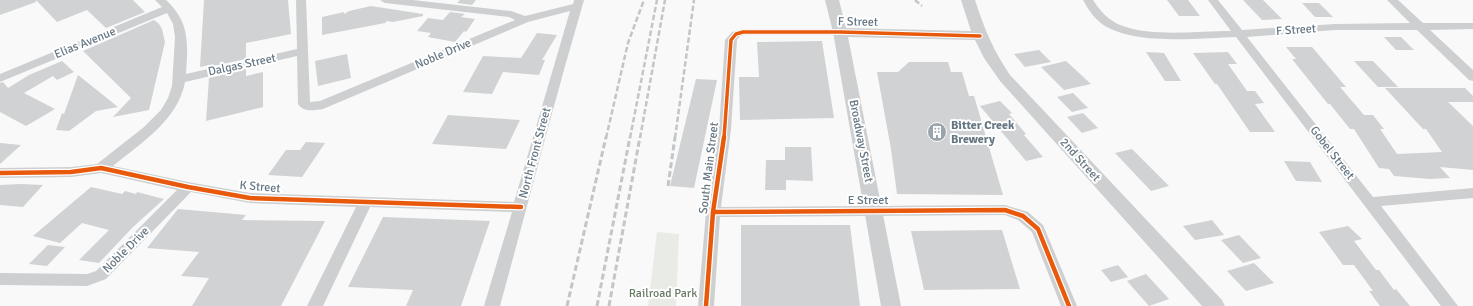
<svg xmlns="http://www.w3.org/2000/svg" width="1473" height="306" font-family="Signika,sans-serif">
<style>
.green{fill:#e8ebe6}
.building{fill:#d0d2d3}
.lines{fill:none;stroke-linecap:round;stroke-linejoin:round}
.minor{fill:#cecfd0;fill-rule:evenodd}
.tertiary{fill:#cecfd0;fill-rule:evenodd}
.rail-far1{stroke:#c3c5c6;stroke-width:2.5;stroke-dasharray:5.5 2.5;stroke-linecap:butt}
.rail{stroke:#c3c5c6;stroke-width:3;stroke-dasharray:6 3;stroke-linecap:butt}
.cycleway-far1-casing{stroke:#fff;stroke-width:5.5}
.cycleway-casing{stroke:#fff;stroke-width:7}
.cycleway-far1{stroke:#e8590c;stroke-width:3.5}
.cycleway{stroke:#e8590c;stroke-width:4.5}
.labels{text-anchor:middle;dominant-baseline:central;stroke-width:4;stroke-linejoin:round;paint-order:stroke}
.street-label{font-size:12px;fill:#657683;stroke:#fff}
.poi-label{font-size:12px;font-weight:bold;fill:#657683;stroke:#fff;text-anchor:start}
.park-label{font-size:12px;fill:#687a64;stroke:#fff}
</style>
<rect width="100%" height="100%" fill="#f9f9f9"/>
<polygon class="green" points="657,232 679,234 676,306 648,306"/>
<g class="building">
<polygon points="0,0 133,0 145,12 106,28 87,10 57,22 36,0 36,2 0,15"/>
<polygon points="204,0 288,0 291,34 246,43 246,59 209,67 210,65 200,67"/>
<polygon points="460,0 476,0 472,5 457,3"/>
<polygon points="1167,0 1188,0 1200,16 1179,16"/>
<polygon points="1243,0 1263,0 1282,19 1262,20"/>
<polygon points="1302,3 1319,3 1333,17 1315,17"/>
<polygon points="371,6 423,14 423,16 393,22 387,21 385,23 322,35 322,17 344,12 344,14 349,11"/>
<polygon points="450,12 465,14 461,17 475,19 466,32 464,31 455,42 428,37 431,33 417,31 428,18 443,20"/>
<polygon points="154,20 159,24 162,29 165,42 149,110 113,117 131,98 83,51"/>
<polygon points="537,33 557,35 542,60 545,60 539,75 503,72 492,94 463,92 483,56 521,58"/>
<polygon points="1384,37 1401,37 1414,50 1396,50"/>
<polygon points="822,41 834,118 740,120 739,77 759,77 757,42"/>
<polygon points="1286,47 1312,47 1346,87 1340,87 1364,115 1373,115 1384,129 1380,129 1397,154 1442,152 1426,129 1423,129 1385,88 1465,88 1473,96 1473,102 1448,102 1473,126 1473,170 1440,167 1450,178 1430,179 1394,176 1389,169 1379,168 1354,129 1350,129 1330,104 1328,104 1292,59 1296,59"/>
<polygon points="1039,50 1051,62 1025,67 1014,54"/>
<polygon points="1146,52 1164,53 1181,81 1165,81"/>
<polygon points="1228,52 1237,64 1228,64 1247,91 1255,91 1264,103 1255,104 1275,132 1250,132 1217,84 1215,84 1193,53"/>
<polygon points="347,54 351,78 318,86 315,61"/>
<polygon points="62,61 74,72 57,80 53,76 24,93 55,109 26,126 0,112 0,83 3,82 8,88 29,75"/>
<polygon points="1066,61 1091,84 1064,90 1041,67"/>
<polygon points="1354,61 1373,61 1398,87 1378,87"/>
<polygon points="909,62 948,62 951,72 962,72 969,96 974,96 1003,195 897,194 891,149 877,72 898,72"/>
<polygon points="246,69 246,76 263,72 263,107 206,121 209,78"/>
<polygon points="78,75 118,107 96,111 69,131 56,130 62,113 64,114"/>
<polygon points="696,79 717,80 694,188 670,186"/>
<polygon points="1073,93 1088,108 1072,112 1057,97"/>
<polygon points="1000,101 1012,113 1009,114 1026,134 1024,135 1043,157 1026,161 980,106"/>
<polygon points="1083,113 1098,128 1082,133 1067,117"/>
<polygon points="448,115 520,120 506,149 432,144"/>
<polygon points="306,142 325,143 302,177 268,175 286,150 300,150"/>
<polygon points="0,143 21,145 0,164"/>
<polygon points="785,147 811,147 813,181 786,180 786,190 765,190 766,160 785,160"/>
<polygon points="1132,149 1169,186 1151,191 1115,153"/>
<polygon points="1284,161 1310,162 1322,182 1296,181"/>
<polygon points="20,184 43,185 23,207 0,205 0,185"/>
<polygon points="91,187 122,194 125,191 136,194 137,192 164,199 133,227 99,263 79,260 109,230 82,223 60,243 33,236"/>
<polygon points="178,209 246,215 242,220 325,221 281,306 192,306 209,278 181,276 199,252 147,248"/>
<polygon points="383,217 490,221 461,306 406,306 413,290 348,287"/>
<polygon points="1212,220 1224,235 1195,240 1183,226"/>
<polygon points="741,225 850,225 860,306 741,306"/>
<polygon points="1348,226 1362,239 1354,241 1376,270 1379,270 1394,290 1396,289 1410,306 1380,306 1369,291 1373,291 1354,265 1343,265 1319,232"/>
<polygon points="1002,230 1020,289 924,290 911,231"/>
<polygon points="1239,235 1261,258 1243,263 1221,240"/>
<polygon points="48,245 65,247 47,266 29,264"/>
<polygon points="1254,263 1274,283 1246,291 1227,271"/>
<polygon points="1118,265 1128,277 1111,282 1101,270"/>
<polygon points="1146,274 1169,299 1149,306 1127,281"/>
</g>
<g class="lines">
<g class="minor">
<path d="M155 0H166C190 22 188 44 186 74L297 49 296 0H306L310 102 320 101 515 20 509 17 385 3 380 0H413L511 11 525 16 573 4 574 0H584C554 102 528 204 500 306H484L512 212 370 207 323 306H307L356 207 250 203 191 192 106 279 87 286 0 285V273L87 274 96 271 177 190 101 173 71 177 0 178V168L71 167 97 164 144 127 161 110 168 98 172 86 175 37 173 24 167 13 0 82V74L162 7ZM570 11 514 202 250 193 188 182 113 166C141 143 178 120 185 82L297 56 298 104C304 113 314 110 323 109L528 22Z"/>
<path d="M1083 0H1093C1100 11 1110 22 1123 26 1152 37 1199 31 1231 31L1208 0H1218L1242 30 1335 24 1410 23 1387 0H1398L1423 23H1473V29L1430 30 1473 70V81L1469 80 1417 30H1335L1247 37 1373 197 1473 188V198L1381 206 1458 306H1441L1236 37C1199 38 1134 46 1102 24 1094 18 1088 9 1083 0Z"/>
<polygon points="743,29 840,29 845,32 840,35 744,35 740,36 737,40 731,129 721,207 1005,205 1028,212 1043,225 1077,306 1061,306 1032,232 1018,220 1005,215 720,217 714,306 698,306 706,212 719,129 725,40 732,32"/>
</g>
<path class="tertiary" d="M825 0H839L846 28 971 31 961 0H975C984 28 993 50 1010 75L1222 300 1225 306H1202L1000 81 984 58 975 40 848 37 901 306H881L833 32Z"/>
<g class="rail-far1">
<polyline points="915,0 922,6"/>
<polyline points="606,138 628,43 644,0"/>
<polyline points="630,138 657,0"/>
<polyline points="640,138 665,0"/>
<polyline points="675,138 694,0"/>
</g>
<g class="rail">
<polyline points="668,186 675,137"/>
<polyline points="567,306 606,137"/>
<polyline points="597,306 630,137"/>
<polyline points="609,306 640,137"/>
</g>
<defs>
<polyline id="cycleway-far1" points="724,138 731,40 736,34 743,32 840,32 980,36"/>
<g id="cycleway">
<polyline points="0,173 71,172 101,168 188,187 250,198 521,207"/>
<polyline points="713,212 1005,210 1023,216 1038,229 1069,306"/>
<polyline points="706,306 713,212 724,137"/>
</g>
</defs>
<use href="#cycleway-far1" class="cycleway-far1-casing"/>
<use href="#cycleway" class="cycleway-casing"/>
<use href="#cycleway-far1" class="cycleway-far1"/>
<use href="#cycleway" class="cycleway"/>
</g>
<defs>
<symbol id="building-disc" viewBox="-11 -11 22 22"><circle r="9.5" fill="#99a4ac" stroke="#fff"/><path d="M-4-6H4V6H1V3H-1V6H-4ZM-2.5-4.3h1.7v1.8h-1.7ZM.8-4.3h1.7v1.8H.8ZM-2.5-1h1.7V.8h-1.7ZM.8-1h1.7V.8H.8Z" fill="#fff"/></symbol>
</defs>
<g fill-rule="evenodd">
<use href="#building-disc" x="926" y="121" width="22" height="22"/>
</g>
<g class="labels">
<g class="street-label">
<text transform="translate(858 22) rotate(1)">F Street</text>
<text transform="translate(1296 30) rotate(-4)">F Street</text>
<text transform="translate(85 43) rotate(-22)">Elias Avenue</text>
<text transform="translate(443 54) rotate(-23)">Noble Drive</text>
<text transform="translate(242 65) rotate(-12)">Dalgas Street</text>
<text transform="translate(861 141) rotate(79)">Broadway Street</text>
<text transform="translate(535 153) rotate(-75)">North Front Street</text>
<text transform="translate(1332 153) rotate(52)">Gobel Street</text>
<text transform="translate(1080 160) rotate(48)">2nd Street</text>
<text transform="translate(709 168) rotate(-83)">South Main Street</text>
<text transform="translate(260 187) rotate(5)">K Street</text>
<text x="868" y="200">E Street</text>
<text transform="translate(126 250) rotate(-45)">Noble Drive</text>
</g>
<g class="poi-label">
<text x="951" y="125">Bitter Creek<tspan x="951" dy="14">Brewery</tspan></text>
</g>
<g class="park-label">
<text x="663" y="293">Railroad Park</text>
</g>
</g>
</svg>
